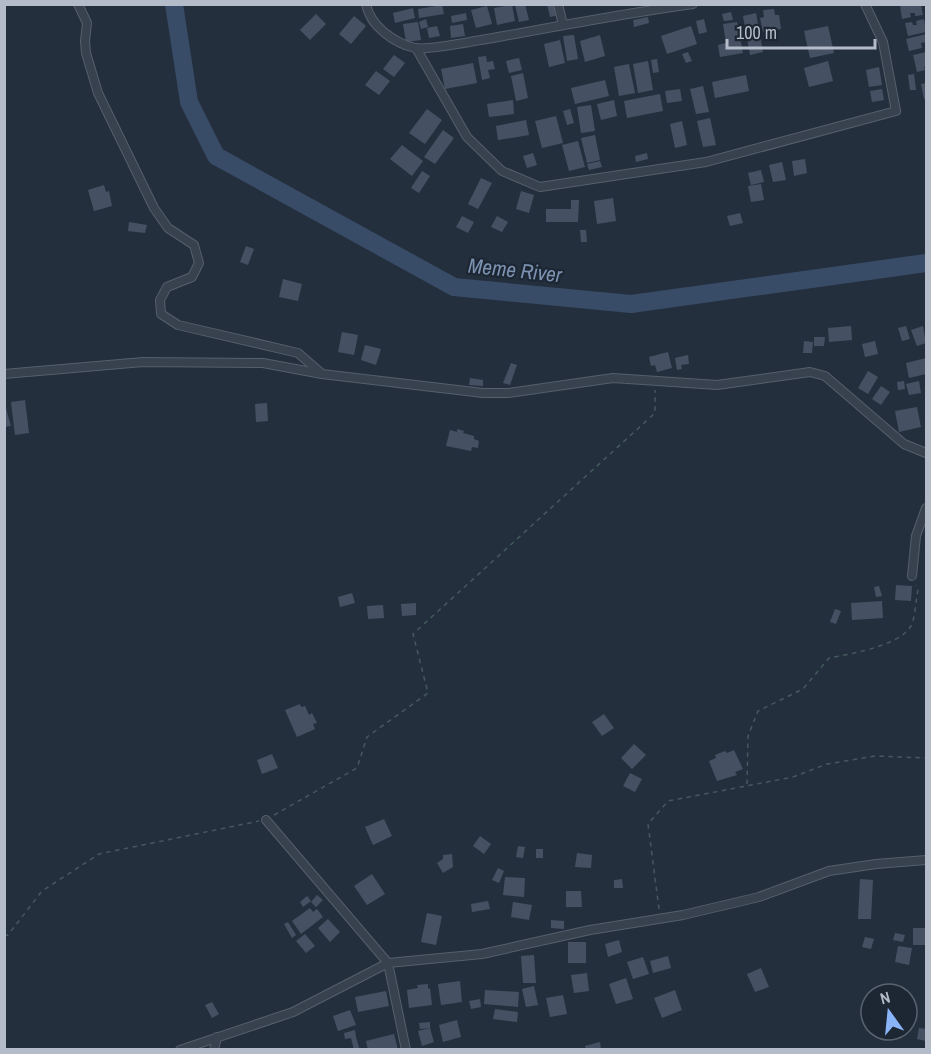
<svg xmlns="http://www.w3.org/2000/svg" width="931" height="1054" font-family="'Archivo Narrow',sans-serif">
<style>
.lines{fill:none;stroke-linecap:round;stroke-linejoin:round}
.river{stroke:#394c67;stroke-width:18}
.building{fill:#455162}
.minor-casing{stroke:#565f6c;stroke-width:10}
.path{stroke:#44595c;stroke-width:1.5;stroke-dasharray:4.5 4.5;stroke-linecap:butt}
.minor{stroke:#38414e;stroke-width:8}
.labels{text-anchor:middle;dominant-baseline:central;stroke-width:4.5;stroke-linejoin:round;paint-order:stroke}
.water-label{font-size:21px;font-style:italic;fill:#7c92b1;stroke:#1d2633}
</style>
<rect width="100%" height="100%" fill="#242f3e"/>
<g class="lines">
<polyline class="river" points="174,4 189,102 216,156 454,287 631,304 926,263"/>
</g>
<g class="building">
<polygon points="525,4 529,20 519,22 515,5"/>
<polygon points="547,4 556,4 559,15 550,17"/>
<polygon points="442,5 444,14 419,18 418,9"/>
<polygon points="512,5 515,21 497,25 494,8"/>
<polygon points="900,5 921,5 923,15 915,16 915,13 910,13 911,17 902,19"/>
<polygon points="487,6 492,24 476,28 471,10"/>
<polygon points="413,8 415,18 395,23 393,13"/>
<polygon points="774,9 775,15 779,15 781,29 763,32 760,18 764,17 763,10"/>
<polygon points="731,12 733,20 724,21 722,14"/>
<polygon points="466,13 467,20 452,23 451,16"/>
<polygon points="756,13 763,52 750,55 743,16"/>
<polygon points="316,14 326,24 310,40 300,30"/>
<polygon points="354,16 366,26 351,44 339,34"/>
<polygon points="648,17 649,23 634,27 633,20"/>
<polygon points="426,19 428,27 421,29 419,22"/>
<polygon points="704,19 707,32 699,34 696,21"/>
<polygon points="924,19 926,32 908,36 905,23 912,22 913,25 917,25 916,21"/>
<polygon points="418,22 421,40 406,42 403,24"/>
<polygon points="737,22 743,53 720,57 718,45 726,43 723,24"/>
<polygon points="463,24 465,36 451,38 450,26"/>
<polygon points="437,26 440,36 429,38 427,28"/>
<polygon points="691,26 697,44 667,54 661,36"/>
<polygon points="828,26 834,53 810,58 804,31"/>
<polygon points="926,34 926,42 921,43 922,48 909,51 906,39"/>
<polygon points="574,35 578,59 567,61 563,36"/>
<polygon points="600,35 605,56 585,62 580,41"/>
<polygon points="560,40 565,63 549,67 544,44"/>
<polygon points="688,52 692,61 686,63 682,54"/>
<polygon points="926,52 926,67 924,67 925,70 917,72 913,55"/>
<polygon points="394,55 405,63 394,77 383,69"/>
<polygon points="486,56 487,62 493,61 495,69 488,70 490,78 482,80 478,57"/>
<polygon points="519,58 522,70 509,73 506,61"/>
<polygon points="657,59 659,72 653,73 651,60"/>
<polygon points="648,61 653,90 638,93 633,64"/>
<polygon points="828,61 833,81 809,87 804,68"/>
<polygon points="473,63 477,83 445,89 441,69"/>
<polygon points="629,64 635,93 619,96 614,67"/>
<polygon points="879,67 882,85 869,87 866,70"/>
<polygon points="376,71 390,81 379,95 365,85"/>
<polygon points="523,73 528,98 516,101 511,76"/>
<polygon points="914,74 916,90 910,90 908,75"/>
<polygon points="746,75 749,91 715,98 712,82"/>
<polygon points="605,80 609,96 575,104 571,88"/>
<polygon points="926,83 926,99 924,99 921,84"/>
<polygon points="703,86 709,112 696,114 690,89"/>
<polygon points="680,89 682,101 667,103 665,91"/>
<polygon points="882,89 884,100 872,102 870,91"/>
<polygon points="660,94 663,111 627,118 624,101"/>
<polygon points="513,100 514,114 489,117 487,104"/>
<polygon points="614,100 617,116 601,120 597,104"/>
<polygon points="591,105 595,131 581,133 577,107"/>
<polygon points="427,109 442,120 425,144 409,133"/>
<polygon points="570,109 574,123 567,125 563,111"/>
<polygon points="556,116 563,143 542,148 535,121"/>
<polygon points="710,118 716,145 703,147 697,121"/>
<polygon points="526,120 529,135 498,140 496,126"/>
<polygon points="682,121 687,145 675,148 670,124"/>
<polygon points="443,130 454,138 435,164 424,157"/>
<polygon points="595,135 600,160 587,163 581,138"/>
<polygon points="578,141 585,167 569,171 562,145"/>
<polygon points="402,145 423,161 412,176 390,159"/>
<polygon points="533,153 537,165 527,168 523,156"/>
<polygon points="647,153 648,159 636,162 635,156"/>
<polygon points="805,159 807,173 794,176 792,161"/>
<polygon points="600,161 602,167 589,170 587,164"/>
<polygon points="782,162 786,180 773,182 769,165"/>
<polygon points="761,170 764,182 751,185 748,173"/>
<polygon points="422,171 430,176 419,193 411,188"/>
<polygon points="481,178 492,183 478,209 468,204"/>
<polygon points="761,184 764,200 751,202 748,186"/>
<polygon points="104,185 106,192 109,191 112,206 94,211 88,190"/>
<polygon points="521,191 534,195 529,213 516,209"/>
<polygon points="613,198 616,221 597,224 594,201"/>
<polygon points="571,200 579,200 578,222 546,222 546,209 571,209"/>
<polygon points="740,213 743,223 730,226 727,216"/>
<polygon points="462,216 474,222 468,233 456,227"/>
<polygon points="497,216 508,222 502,232 491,227"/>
<polygon points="129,222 147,225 145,233 128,231"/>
<polygon points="580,230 586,230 587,242 581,242"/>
<polygon points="246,246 254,249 248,265 240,262"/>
<polygon points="283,279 302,284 298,301 279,297"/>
<polygon points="851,326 852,340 829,342 828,328"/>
<polygon points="906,326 910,339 902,341 898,328"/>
<polygon points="923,326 926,343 917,346 911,330"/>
<polygon points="342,332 358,335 354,355 338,352"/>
<polygon points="814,337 825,337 824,346 814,346"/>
<polygon points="804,341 813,342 812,353 803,353"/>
<polygon points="875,341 878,354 865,357 862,344"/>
<polygon points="365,345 381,349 376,365 361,360"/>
<polygon points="668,352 672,368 657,372 655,365 651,366 649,357"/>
<polygon points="688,355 689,364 681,365 682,369 677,370 675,358"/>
<polygon points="926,358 926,374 909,378 906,363"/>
<polygon points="511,363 517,365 510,385 503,383"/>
<polygon points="868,371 878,377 868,394 858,388"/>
<polygon points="470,378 483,380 483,386 469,385"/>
<polygon points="904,381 905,389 898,390 897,382"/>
<polygon points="919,381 921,393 909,395 906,384"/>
<polygon points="881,386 890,392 881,405 872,399"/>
<polygon points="25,400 29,433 15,435 11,402"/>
<polygon points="4,401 11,426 4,427"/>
<polygon points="267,403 268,421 256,422 255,404"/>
<polygon points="917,407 921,427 899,432 895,411"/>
<polygon points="457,429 464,431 463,433 474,436 474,439 479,441 478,448 472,447 471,451 446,446 450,430 457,432"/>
<polygon points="896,585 912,586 911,601 895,600"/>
<polygon points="879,586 882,596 876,597 874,587"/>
<polygon points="352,593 355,603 340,607 338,597"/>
<polygon points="882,601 883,618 852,620 851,603"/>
<polygon points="416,603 416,615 402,616 401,604"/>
<polygon points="383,605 384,618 368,619 367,606"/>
<polygon points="835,609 841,611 836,624 830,622"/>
<polygon points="300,704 301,707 305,706 309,715 312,713 317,723 313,724 315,729 297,737 285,710"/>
<polygon points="604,714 614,728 602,736 592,722"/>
<polygon points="634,744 646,755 632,769 621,758"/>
<polygon points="734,750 743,769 735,772 737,775 717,781 709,761 716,758 715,755 725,751 727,753"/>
<polygon points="272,754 278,768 262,774 257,760"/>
<polygon points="630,773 642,779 635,792 623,786"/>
<polygon points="384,819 392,836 373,845 365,827"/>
<polygon points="480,836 491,844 484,854 473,846"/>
<polygon points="518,846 525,847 523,858 516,857"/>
<rect x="536" y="849" width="7" height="9"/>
<polygon points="577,853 592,855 591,868 575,867"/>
<polygon points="452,854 453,867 443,873 437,863 443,859 443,855"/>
<polygon points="498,868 504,871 499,883 492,880"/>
<polygon points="372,874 385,894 367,905 354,886"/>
<polygon points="505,877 525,878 524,897 503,895"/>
<polygon points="622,879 623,888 614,888 614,880"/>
<polygon points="860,879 873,880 871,919 858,919"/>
<polygon points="566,891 581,891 582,907 566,907"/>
<polygon points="317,895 323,900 316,907 311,902"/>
<polygon points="307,896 311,901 303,907 300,902"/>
<polygon points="488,901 490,909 472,912 471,904"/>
<polygon points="513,902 532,905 529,920 511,917"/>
<polygon points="310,908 313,912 317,909 323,917 301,934 292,921"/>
<polygon points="427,913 442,916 436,945 421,942"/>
<polygon points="328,919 340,932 330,942 318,928"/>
<polygon points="551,920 564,921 564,929 551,928"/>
<polygon points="288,922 296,935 292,938 284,924"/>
<rect x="913" y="928" width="13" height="17"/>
<polygon points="895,933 905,935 903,942 893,940"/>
<polygon points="305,934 315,946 306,953 296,941"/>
<polygon points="865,937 874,939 871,949 862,947"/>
<polygon points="619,940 622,952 608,957 605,944"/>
<rect x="568" y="942" width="18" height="21"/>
<polygon points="898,946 912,948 909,965 895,962"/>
<polygon points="534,955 536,983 523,983 521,956"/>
<polygon points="668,956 671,968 653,973 650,961"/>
<polygon points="643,957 649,974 633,979 627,962"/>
<polygon points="761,968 769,987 755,992 747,974"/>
<polygon points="587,973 589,991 574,993 571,975"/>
<polygon points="626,978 633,999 616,1004 609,984"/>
<polygon points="460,981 462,1002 441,1005 438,984"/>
<polygon points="428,984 428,989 430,988 432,1005 409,1008 407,990 418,988 417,985"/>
<polygon points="534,986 538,1005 526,1007 522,989"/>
<polygon points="485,990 519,992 518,1007 484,1004"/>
<polygon points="675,990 682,1010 662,1018 654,998"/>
<polygon points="386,991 389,1006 358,1012 355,997"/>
<polygon points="563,995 567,1014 550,1017 546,998"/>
<polygon points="480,999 481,1007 471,1009 469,1001"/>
<polygon points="212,1002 219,1014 212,1018 205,1005"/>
<polygon points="495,1009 518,1012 517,1022 493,1019"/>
<polygon points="350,1010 356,1025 338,1031 333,1016"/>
<polygon points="457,1020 461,1037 443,1042 439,1025"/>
<polygon points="430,1022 430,1028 420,1029 419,1023"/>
<polygon points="430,1028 434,1042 422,1046 418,1031"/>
<polygon points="919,1028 926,1029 926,1041 917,1039"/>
<polygon points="355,1030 356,1037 360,1050 354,1050 351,1038 345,1039 344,1033"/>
<polygon points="394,1034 398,1050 368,1050 366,1041"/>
<polygon points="600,1042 601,1050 586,1050 585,1046"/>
</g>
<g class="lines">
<defs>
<g id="minor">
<polyline points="78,4 87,23 85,41 86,53 98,93 154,208 168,228 194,245 199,263 192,277 167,287 160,300 161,314 178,325 298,353 321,373"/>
<path d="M366 4C370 26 394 43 415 48 429 51 477 40 493 38 559 26 626 13 693 4"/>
<polyline points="558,4 563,25"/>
<polyline points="416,48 467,137 502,171 540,187 706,162 896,111 883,42 865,4"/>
<polyline points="4,374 143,362 263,363 322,374 483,393 508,393 613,378 717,385 810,372 825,376 904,444 926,453"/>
<polyline points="912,576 916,536 926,508"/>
<polyline points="180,1050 293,1012 388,963 266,820"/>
<polyline points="214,1050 217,1037"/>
<polyline points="406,1050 388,963 482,954 590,930 683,915 759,897 829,871 876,864 926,860"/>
</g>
</defs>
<use href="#minor" class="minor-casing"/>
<g class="path">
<path d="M747 784 748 736 758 711 803 689 829 658C850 654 899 646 911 626 915 619 916 599 918 590L916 585"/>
<polyline points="274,815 357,768 367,737 428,693 413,634 655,413 655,390"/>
<polyline points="659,909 648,824 668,801 793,777 827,764 875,756 926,758"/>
<polyline points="4,936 8,935 42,891 99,854 259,821"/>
</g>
<use href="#minor" class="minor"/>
</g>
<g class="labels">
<g class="water-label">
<text transform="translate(515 270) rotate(6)">Meme River</text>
</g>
</g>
<rect width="931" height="1054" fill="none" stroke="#b4bcc9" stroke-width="12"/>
<g transform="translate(889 1012) rotate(345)"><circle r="28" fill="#1d2633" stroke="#59626f" stroke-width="1.5"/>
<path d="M0-4.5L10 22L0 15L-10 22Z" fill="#8ab4f8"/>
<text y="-9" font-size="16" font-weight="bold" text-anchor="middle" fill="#b4bcc9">N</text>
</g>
<path d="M727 39v9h148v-9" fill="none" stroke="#b4bcc9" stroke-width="3"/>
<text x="736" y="39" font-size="18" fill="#b4bcc9" stroke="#1d2633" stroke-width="4.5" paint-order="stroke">100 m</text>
</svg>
